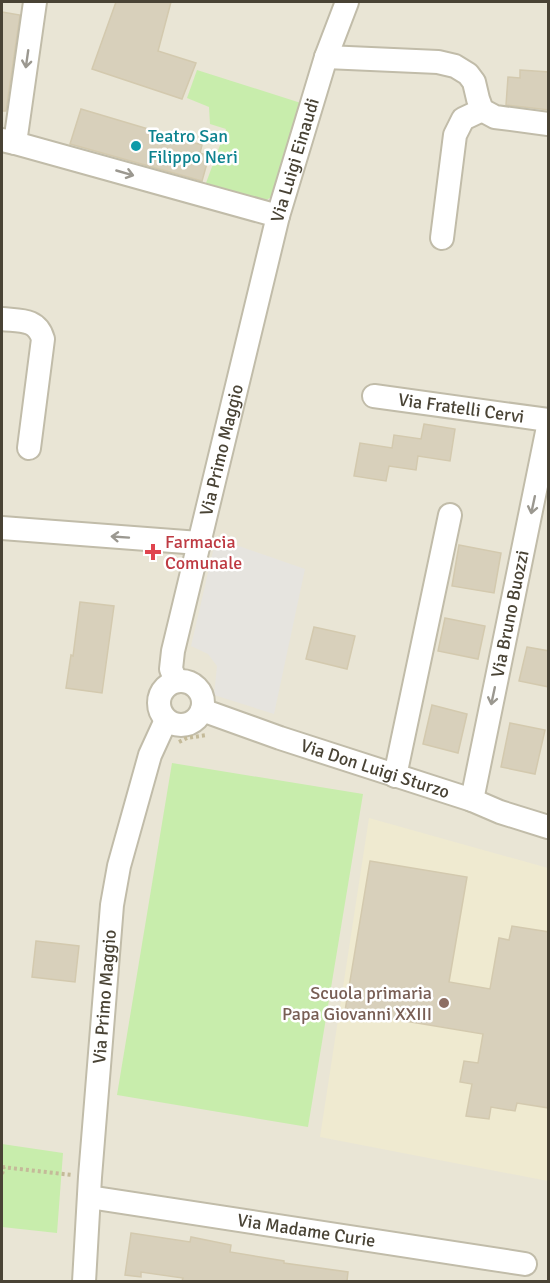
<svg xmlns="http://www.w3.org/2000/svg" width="550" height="1283" font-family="Signika,sans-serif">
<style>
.residential{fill:#e9e5d5}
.education{fill:#efead0}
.green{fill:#c8edac}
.parking{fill:#e6e4df}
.building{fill:#d8d0bb;stroke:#d3c9ae;stroke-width:1.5}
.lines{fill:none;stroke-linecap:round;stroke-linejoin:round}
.street-casing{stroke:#c1bca9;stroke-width:26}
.path{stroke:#c4ba99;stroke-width:4;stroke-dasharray:3 3;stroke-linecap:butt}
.street{stroke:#fff;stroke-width:22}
.oneway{stroke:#9b9890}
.culture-dot{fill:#0f9aa8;stroke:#fff;stroke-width:2}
.health-dot{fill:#e0444e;stroke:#fff;stroke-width:2}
.education-dot{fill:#8d6e63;stroke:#fff;stroke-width:2}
.labels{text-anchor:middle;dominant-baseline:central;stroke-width:5;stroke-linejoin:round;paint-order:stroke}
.culture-label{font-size:18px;fill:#0d838f;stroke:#fff;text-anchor:start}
.street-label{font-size:18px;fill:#494335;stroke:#fff}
.health-label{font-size:18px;fill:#be3a42;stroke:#fff;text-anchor:start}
.education-label{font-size:18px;fill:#785e54;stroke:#fff;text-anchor:end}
</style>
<rect width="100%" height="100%" fill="#f5f2e7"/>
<rect class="residential" x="2" y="2" width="546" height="1279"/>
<polygon class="education" points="369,818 548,868 548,1181 320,1137"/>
<g class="green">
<polygon points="197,70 304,104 279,192 265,201 206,183 226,129 210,124 209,107 187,98"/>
<polygon points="172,763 363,794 308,1127 117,1095"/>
<polygon points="2,1144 63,1153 57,1233 2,1227"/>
</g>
<polygon class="parking" points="216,538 305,569 274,714 214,695 217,666 208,654 191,646"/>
<g class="building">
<polygon points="116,2 171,2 158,51 196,63 182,99 92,69"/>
<polygon points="2,12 20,15 6,111 2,111"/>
<polygon points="520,70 549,72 549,110 506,105 508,77 520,78"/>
<polygon points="81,109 202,145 200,153 209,156 202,181 70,144"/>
<polygon points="424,424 455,429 450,461 418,456 416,470 389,466 386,481 354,476 360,443 392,448 394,435 421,439"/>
<polygon points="459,545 501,553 494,593 452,586"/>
<polygon points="80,602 114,606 102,693 66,688 71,655 73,656"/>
<polygon points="445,618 485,626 478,659 438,651"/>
<polygon points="314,627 355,636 347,669 306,659"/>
<polygon points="527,647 549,651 549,687 519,681"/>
<polygon points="432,705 467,714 458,753 423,744"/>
<polygon points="510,723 545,730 535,774 501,767"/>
<polygon points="370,861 467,877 449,982 490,989 499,938 509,940 512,926 549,932 549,1108 517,1103 515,1111 491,1107 489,1119 466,1116 472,1084 460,1082 464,1061 478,1063 483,1034 345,1011"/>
<polygon points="36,941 79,946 75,982 32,977"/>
<polygon points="131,1233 190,1242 191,1237 231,1245 230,1252 284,1261 284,1263 348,1272 347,1281 182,1281 183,1278 141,1272 141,1277 125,1275"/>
</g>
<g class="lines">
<defs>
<g id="street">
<polyline points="326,57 438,62 455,66 468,74 474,82 478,99 482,110 495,117 548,124"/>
<polyline points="2,140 15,143 278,216"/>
<polyline points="15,143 35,2"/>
<polyline points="442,238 455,135 463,119 482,110"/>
<path d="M2 319C19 321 37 318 43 339L29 448"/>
<path id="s1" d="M374 396 548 420"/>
<polyline points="2,528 199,543"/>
<circle cx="181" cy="703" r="22"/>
<path id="s2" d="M176 681 171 669 173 651 278 216 326 57 347 2"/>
<path id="s3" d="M202 710 280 738 472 800 500 812 548 827"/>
<polyline points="395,776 450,515"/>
<path id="s4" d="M472 800 548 427"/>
<path id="s5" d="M89 1197 525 1264"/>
<path id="s6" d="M84 1282 90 1177 112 905 119 866 150 755 166 720"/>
</g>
</defs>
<use href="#street" class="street-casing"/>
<g class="path">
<polyline points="179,742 187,738 207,735"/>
<polyline points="2,1167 72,1175"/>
<polyline points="2,1174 4,1167"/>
</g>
<use href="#street" class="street"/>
</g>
<defs><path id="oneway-shaft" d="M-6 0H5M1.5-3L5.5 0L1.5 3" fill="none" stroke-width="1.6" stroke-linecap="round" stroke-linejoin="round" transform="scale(1.5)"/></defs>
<g class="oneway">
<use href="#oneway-shaft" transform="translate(27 59) rotate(98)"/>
<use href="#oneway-shaft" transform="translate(125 173) rotate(16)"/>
<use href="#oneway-shaft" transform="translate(533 505) rotate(102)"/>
<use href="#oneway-shaft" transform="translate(120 537) rotate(-176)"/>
<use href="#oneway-shaft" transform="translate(493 696) rotate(102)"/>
</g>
<circle class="culture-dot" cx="136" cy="146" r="6"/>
<path class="health-dot" d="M150 543h6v6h6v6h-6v6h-6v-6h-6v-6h6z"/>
<circle class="education-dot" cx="444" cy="1003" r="6"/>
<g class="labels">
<g class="culture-label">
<text x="148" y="136">Teatro San<tspan x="148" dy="21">Filippo Neri</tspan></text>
</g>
<g class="street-label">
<text stroke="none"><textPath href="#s2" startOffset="537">Via Luigi Einaudi</textPath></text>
<text stroke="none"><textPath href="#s1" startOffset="88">Via Fratelli Cervi</textPath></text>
<text stroke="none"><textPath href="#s2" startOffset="238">Via Primo Maggio</textPath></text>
<text stroke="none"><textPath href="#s4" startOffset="190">Via Bruno Buozzi</textPath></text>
<text stroke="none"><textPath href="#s3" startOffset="183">Via Don Luigi Sturzo</textPath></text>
<text stroke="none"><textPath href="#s6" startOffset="286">Via Primo Maggio</textPath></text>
<text stroke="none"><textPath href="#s5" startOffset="220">Via Madame Curie</textPath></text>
</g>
<g class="health-label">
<text x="165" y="542">Farmacia<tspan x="165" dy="21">Comunale</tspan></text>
</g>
<g class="education-label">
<text x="432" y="993">Scuola primaria<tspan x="432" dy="21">Papa Giovanni XXIII</tspan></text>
</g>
</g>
<rect width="550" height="1283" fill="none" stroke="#494335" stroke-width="6"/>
</svg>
